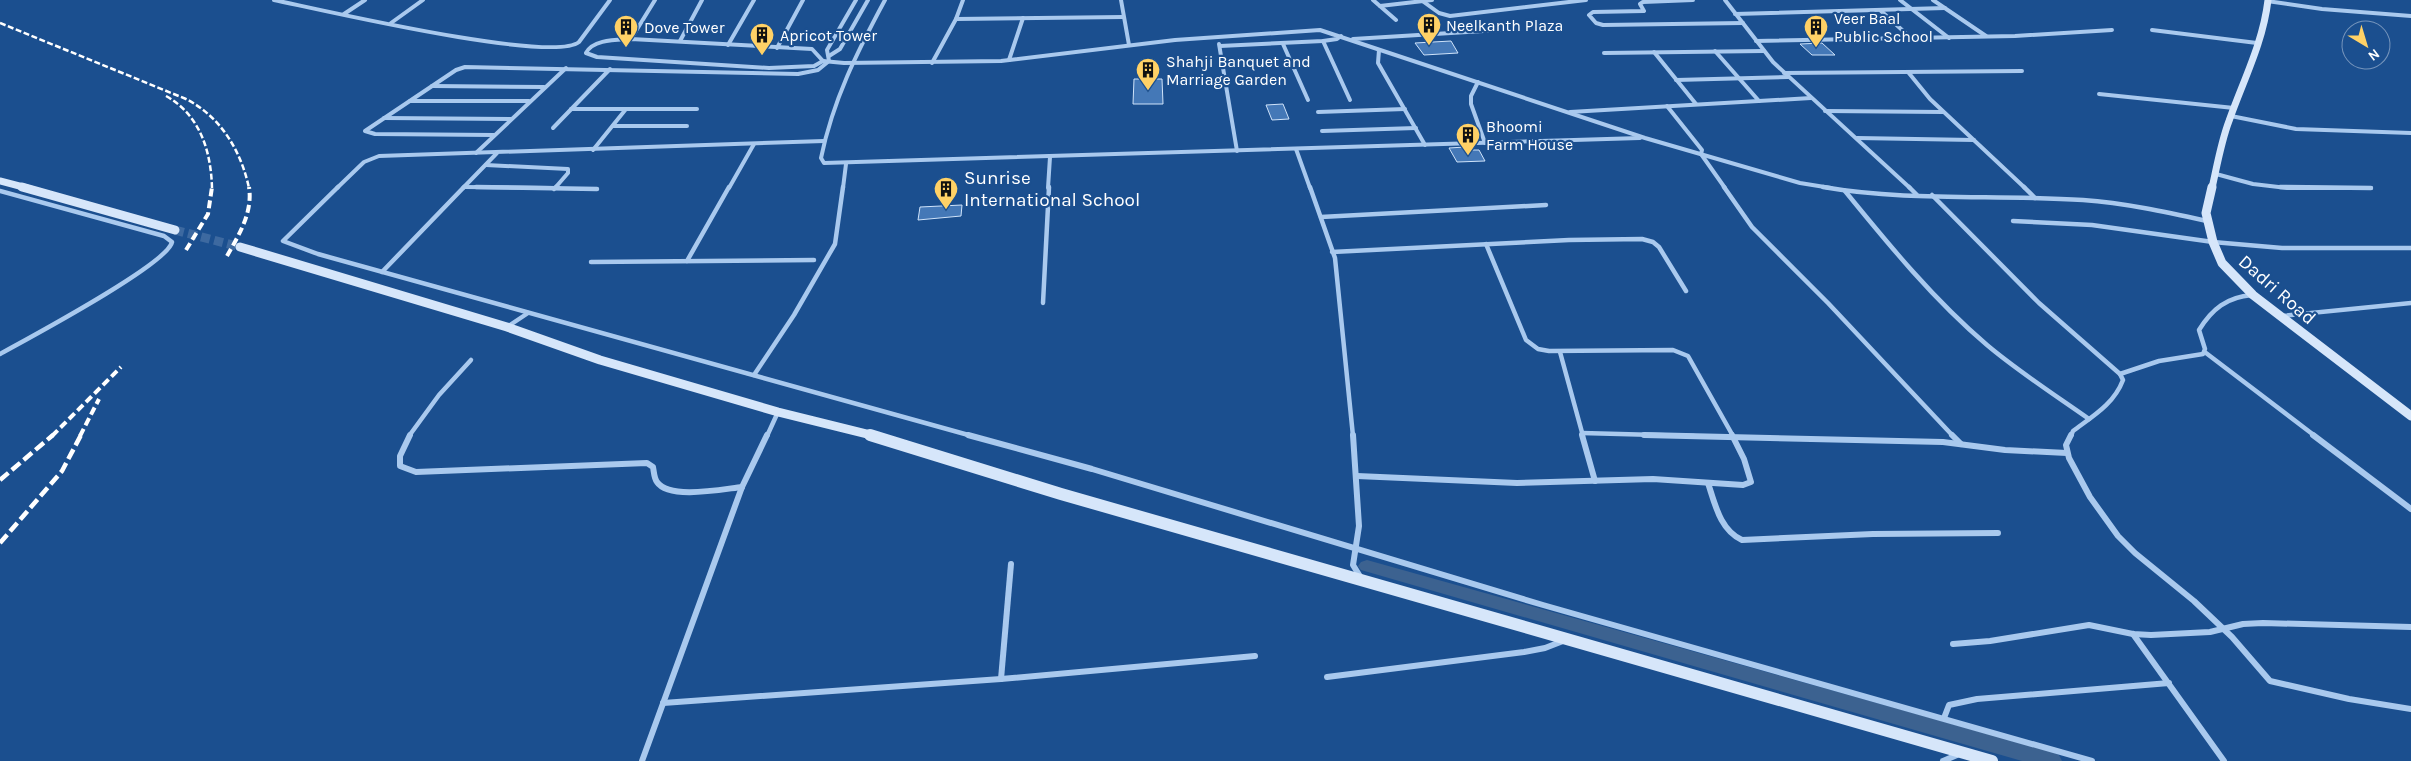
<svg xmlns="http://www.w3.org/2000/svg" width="2411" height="761" font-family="Karla,sans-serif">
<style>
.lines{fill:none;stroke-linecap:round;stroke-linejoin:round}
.canal{fill:#3c6290;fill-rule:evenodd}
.building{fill:#4478b7;stroke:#cfe3fa}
.secondary-tunnel{stroke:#3d69a0;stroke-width:9;stroke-dasharray:9 4.5;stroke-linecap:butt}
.street-far2{stroke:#a9c9ee;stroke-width:4}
.street-far1{stroke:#a9c9ee;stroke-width:4.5}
.street{stroke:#a9c9ee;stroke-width:6}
.secondary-far2{stroke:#d6e6fa;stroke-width:7}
.secondary-far1{stroke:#d6e6fa;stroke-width:9}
.secondary{stroke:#d6e6fa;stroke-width:12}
.rail-far2{stroke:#fff;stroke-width:2.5;stroke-dasharray:6 2.5;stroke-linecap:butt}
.rail-far1{stroke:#fff;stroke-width:4;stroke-dasharray:8 4;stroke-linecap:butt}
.rail{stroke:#fff;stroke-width:4.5;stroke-dasharray:11 4.5;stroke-linecap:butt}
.labels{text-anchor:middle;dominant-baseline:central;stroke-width:4.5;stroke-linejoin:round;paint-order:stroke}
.far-poi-label{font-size:16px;fill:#fff;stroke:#1b4f8f;text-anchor:start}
.poi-label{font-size:19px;fill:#fff;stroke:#1b4f8f;text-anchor:start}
.street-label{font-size:19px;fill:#fff;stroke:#1b4f8f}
</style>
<rect width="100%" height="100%" fill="#1b4f8f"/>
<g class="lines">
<polygon class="canal" points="1367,560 2052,752 2059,755 2062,761 2022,761 1361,570 1358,566 1361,562"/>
</g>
<g class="building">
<polygon points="1451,41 1458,53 1424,55 1415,43"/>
<polygon points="1822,43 1835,55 1812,55 1800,44"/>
<polygon points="1134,79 1162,79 1163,104 1133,104"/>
<polygon points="1283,104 1289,119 1272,120 1266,105"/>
<polygon points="1465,147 1467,150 1479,150 1485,161 1457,162 1449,148"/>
<polygon points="962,205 961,216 918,220 920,207"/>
</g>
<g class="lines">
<polyline class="secondary-tunnel" points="175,230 240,247"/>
<g class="street-far2">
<path d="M274 0C318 9 552 64 579 42L610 0"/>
<path d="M885 0C857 52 833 100 821 158L824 163 1640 138"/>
<polyline points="1121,0 1129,45"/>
<polyline points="1373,0 1396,20"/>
<polyline points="1421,0 1439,13 1450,16 1586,0"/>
<polyline points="1693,0 1643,2 1640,4 1644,11 1593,12 1589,15 1596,23 1603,25 1743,23"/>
<polyline points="1725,0 1773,62 1910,188"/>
<polyline points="1900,0 1949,38"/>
<polyline points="1933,0 1986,36"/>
<polyline points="2267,1 2322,9 2411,16"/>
<polyline points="1380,6 1432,0"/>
<polyline points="1881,11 1911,38"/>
<polyline points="344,14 365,0"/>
<polyline points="1735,14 1945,8"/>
<polyline points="956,19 1123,17"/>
<polyline points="391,23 423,0"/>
<polyline points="2152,30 2257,43"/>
<polyline points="631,39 655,0"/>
<path d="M631 39 812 49 823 61 814 66 769 68 597 57 586 53C593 39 617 40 631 39Z"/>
<polyline points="1353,39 1500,30"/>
<polyline points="680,41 702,0"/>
<polyline points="1323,41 1350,100"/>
<polyline points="1756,41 2015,36 2112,30"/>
<polyline points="1219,44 1237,151"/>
<polyline points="1283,44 1308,100"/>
<polyline points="728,45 754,0"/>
<polyline points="1220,46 1323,41 1337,39 1341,36"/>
<polyline points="777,48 803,0"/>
<polyline points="1379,50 1378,63 1425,145"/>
<polyline points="1715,51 1759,101"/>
<polyline points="1654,52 1696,104"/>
<polyline points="1604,53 1764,51"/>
<polyline points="829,56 840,49 868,0"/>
<polyline points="1009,60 1023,18"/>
<polyline points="823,61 844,63 1001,61 1175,40 1320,30 1645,138 1800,183 1831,188"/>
<polyline points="932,63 956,19 963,0"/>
<polyline points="1908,72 1930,99 2025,188"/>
<polyline points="1784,73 2022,71"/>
<polyline points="1676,80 1788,77"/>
<polyline points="1478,82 1471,96 1471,104 1485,143"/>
<polyline points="432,86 544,87"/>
<polyline points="2099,94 2234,108"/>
<polyline points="410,101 529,101"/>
<polyline points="1667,106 1702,150 1701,154 1725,188"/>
<polyline points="571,109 697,109"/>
<polyline points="1825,111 1943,112"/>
<polyline points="1318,112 1405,109"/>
<polyline points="1570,112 1811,98"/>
<polyline points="2231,116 2296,129 2411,133"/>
<polyline points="384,118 511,119"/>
<polyline points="613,126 687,126"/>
<polyline points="553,128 610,69"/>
<polyline points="1322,131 1416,128"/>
<polyline points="494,135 375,134 365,131 456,70 465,67 798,74 818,70 829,61 827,50 856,0"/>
<polyline points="1857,138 1974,140"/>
<polyline points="1296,149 1310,188"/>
<polyline points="593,150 626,109"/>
<polyline points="476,153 566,68"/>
<polyline points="486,165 568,169 568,173 555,188"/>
<polyline points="2216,174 2253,184 2287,188 2371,188"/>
<polyline points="465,187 559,188"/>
<polyline points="337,188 364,162 379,156 824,141"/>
<polyline points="463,188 497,153"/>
<polyline points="729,188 754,144"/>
<polyline points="843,188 846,164"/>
<polyline points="1048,188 1050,157"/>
</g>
<g class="street-far1">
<polyline points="338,187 283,241 318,254 972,436"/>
<polyline points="476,187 597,189"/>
<polyline points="1310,187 1335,258 1353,436"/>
<polyline points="1724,187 1752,227 1828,303 1953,436"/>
<path d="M1823 187C1909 202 1997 194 2083 200 2125 203 2166 212 2207 221"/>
<polyline points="1909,187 1917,195"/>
<polyline points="2024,187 2035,198"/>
<polyline points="2280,187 2371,188"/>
<polyline points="554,189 556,187"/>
<path d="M0 191 164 236 172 242C168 264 27 339 0 354"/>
<path d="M1845 191C1889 245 1934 300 1987 345 2019 372 2055 395 2089 419"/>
<path d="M1932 195 2039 303 2120 374 2123 380C2114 404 2093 416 2073 431L2071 436"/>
<polyline points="1321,217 1546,205"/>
<polyline points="2013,221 2092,225 2213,242 2282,248 2411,248"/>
<polyline points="1486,244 1526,340 1538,349 1549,351 1673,350 1688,356 1733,436"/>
<polyline points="1332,252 1569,240 1642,239 1653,242 1659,247 1686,291"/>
<polyline points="687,261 729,187"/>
<polyline points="591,262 814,260"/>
<polyline points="382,272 464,187"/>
<polyline points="1043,303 1049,187"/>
<polyline points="2282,316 2411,303"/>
<polyline points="507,327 528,313"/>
<polyline points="1560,352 1583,436"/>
<polyline points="2206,353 2315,436"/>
<path d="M2120 374 2159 361 2203 354 2205 349 2199 330C2212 309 2227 297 2252 295"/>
<polyline points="754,375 794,315 835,244 843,187"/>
<polyline points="1582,433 1694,436"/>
<polyline points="409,436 439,395 471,360"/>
<polyline points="767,436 778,412"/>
</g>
<g class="street">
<path d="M410 435 400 456V466L416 472 647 463 653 467C654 472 654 478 657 482 669 500 723 489 742 487"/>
<polyline points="968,435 1092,469 1543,605 2092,761"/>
<polyline points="1353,435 1359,526 1353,565 1361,578"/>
<polyline points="1582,435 1595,481"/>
<polyline points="1644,435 1943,442 2005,450 2067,453"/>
<polyline points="1952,435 1961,444"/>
<polyline points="2071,435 2066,445 2069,458 2090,497 2118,536 2135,553 2194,601 2232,637 2270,681 2349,699 2411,709"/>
<polyline points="2313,435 2411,509"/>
<polyline points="1357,476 1517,483 1653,479 1743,485 1751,482 1744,459 1732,435"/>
<path d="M1708 483C1715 504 1720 530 1742 540L1873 534 1998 533"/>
<polyline points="2133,634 2224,761"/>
<polyline points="1953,644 1990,641 2089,625 2133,634 2151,635 2210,632 2243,624 2263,623 2411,627"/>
<polyline points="1327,677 1524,652 1545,648 1563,641"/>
<polyline points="1001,679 1011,564"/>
<polyline points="663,703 1001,679 1255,656"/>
<polyline points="1944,718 1949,705 1977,699 2169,683"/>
<polyline points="642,761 742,487 767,435"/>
<polyline points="1943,761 1957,755"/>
</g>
<g class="secondary-far2">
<polyline points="0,181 27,188"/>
<path d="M2212 188C2217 166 2221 142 2229 121 2243 81 2263 43 2268 0"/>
</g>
<g class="secondary-far1">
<polyline points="22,187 175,230"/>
<polyline points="2212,187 2206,213 2213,242 2222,263 2253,295 2411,416"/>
<polyline points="240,247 507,327 600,360 778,412 875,436"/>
</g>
<polyline class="secondary" points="870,435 1061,494 1992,761"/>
<g class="rail-far2">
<path d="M0 23 186 99C221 117 241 151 249 188"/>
<path d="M166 96C200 115 211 151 212 188"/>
</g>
<g class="rail-far1">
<polyline points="186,250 208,214 212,187"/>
<path d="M227 256C239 235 253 212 249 187"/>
<polyline points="52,436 121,367"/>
<polyline points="80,436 99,399"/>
</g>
<g class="rail">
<polyline points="0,480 53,435"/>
<polyline points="0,543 62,471 81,435"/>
</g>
</g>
<defs>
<symbol id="building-pin" viewBox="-11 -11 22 30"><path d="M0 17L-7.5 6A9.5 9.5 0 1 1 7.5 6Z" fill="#ffd166" stroke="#1b4f8f"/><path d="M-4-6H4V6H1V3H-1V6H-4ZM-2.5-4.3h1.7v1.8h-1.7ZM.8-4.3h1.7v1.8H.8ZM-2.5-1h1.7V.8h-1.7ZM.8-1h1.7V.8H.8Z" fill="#111"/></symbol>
</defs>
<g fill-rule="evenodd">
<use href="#building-pin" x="1415" y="11" width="28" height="38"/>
<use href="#building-pin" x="612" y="13" width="28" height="38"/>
<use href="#building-pin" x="1802" y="13" width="28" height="38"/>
<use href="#building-pin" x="748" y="21" width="28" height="38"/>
<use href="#building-pin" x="1134" y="56" width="28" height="38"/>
<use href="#building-pin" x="1454" y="121" width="28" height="38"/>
<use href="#building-pin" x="932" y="175" width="28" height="38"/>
</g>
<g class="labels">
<g class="far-poi-label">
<text x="1834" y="18">Veer Baal<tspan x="1834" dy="18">Public School</tspan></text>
<text x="1446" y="25">Neelkanth Plaza</text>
<text x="644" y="27">Dove Tower</text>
<text x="780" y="35">Apricot Tower</text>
<text x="1166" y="61">Shahji Banquet and<tspan x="1166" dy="18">Marriage Garden</tspan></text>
<text x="1486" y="126">Bhoomi<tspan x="1486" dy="18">Farm House</tspan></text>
</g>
<g class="poi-label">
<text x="964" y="178">Sunrise<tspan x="964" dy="22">International School</tspan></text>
</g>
<g class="street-label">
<text transform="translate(2277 290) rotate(41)">Dadri Road</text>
</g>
</g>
<g transform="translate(2366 45) rotate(142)"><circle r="24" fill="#1b4f8f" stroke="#7695bc"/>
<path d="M0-4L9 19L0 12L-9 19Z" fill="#ffd166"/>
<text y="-8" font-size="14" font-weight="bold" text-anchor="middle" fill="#ffffff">N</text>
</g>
</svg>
